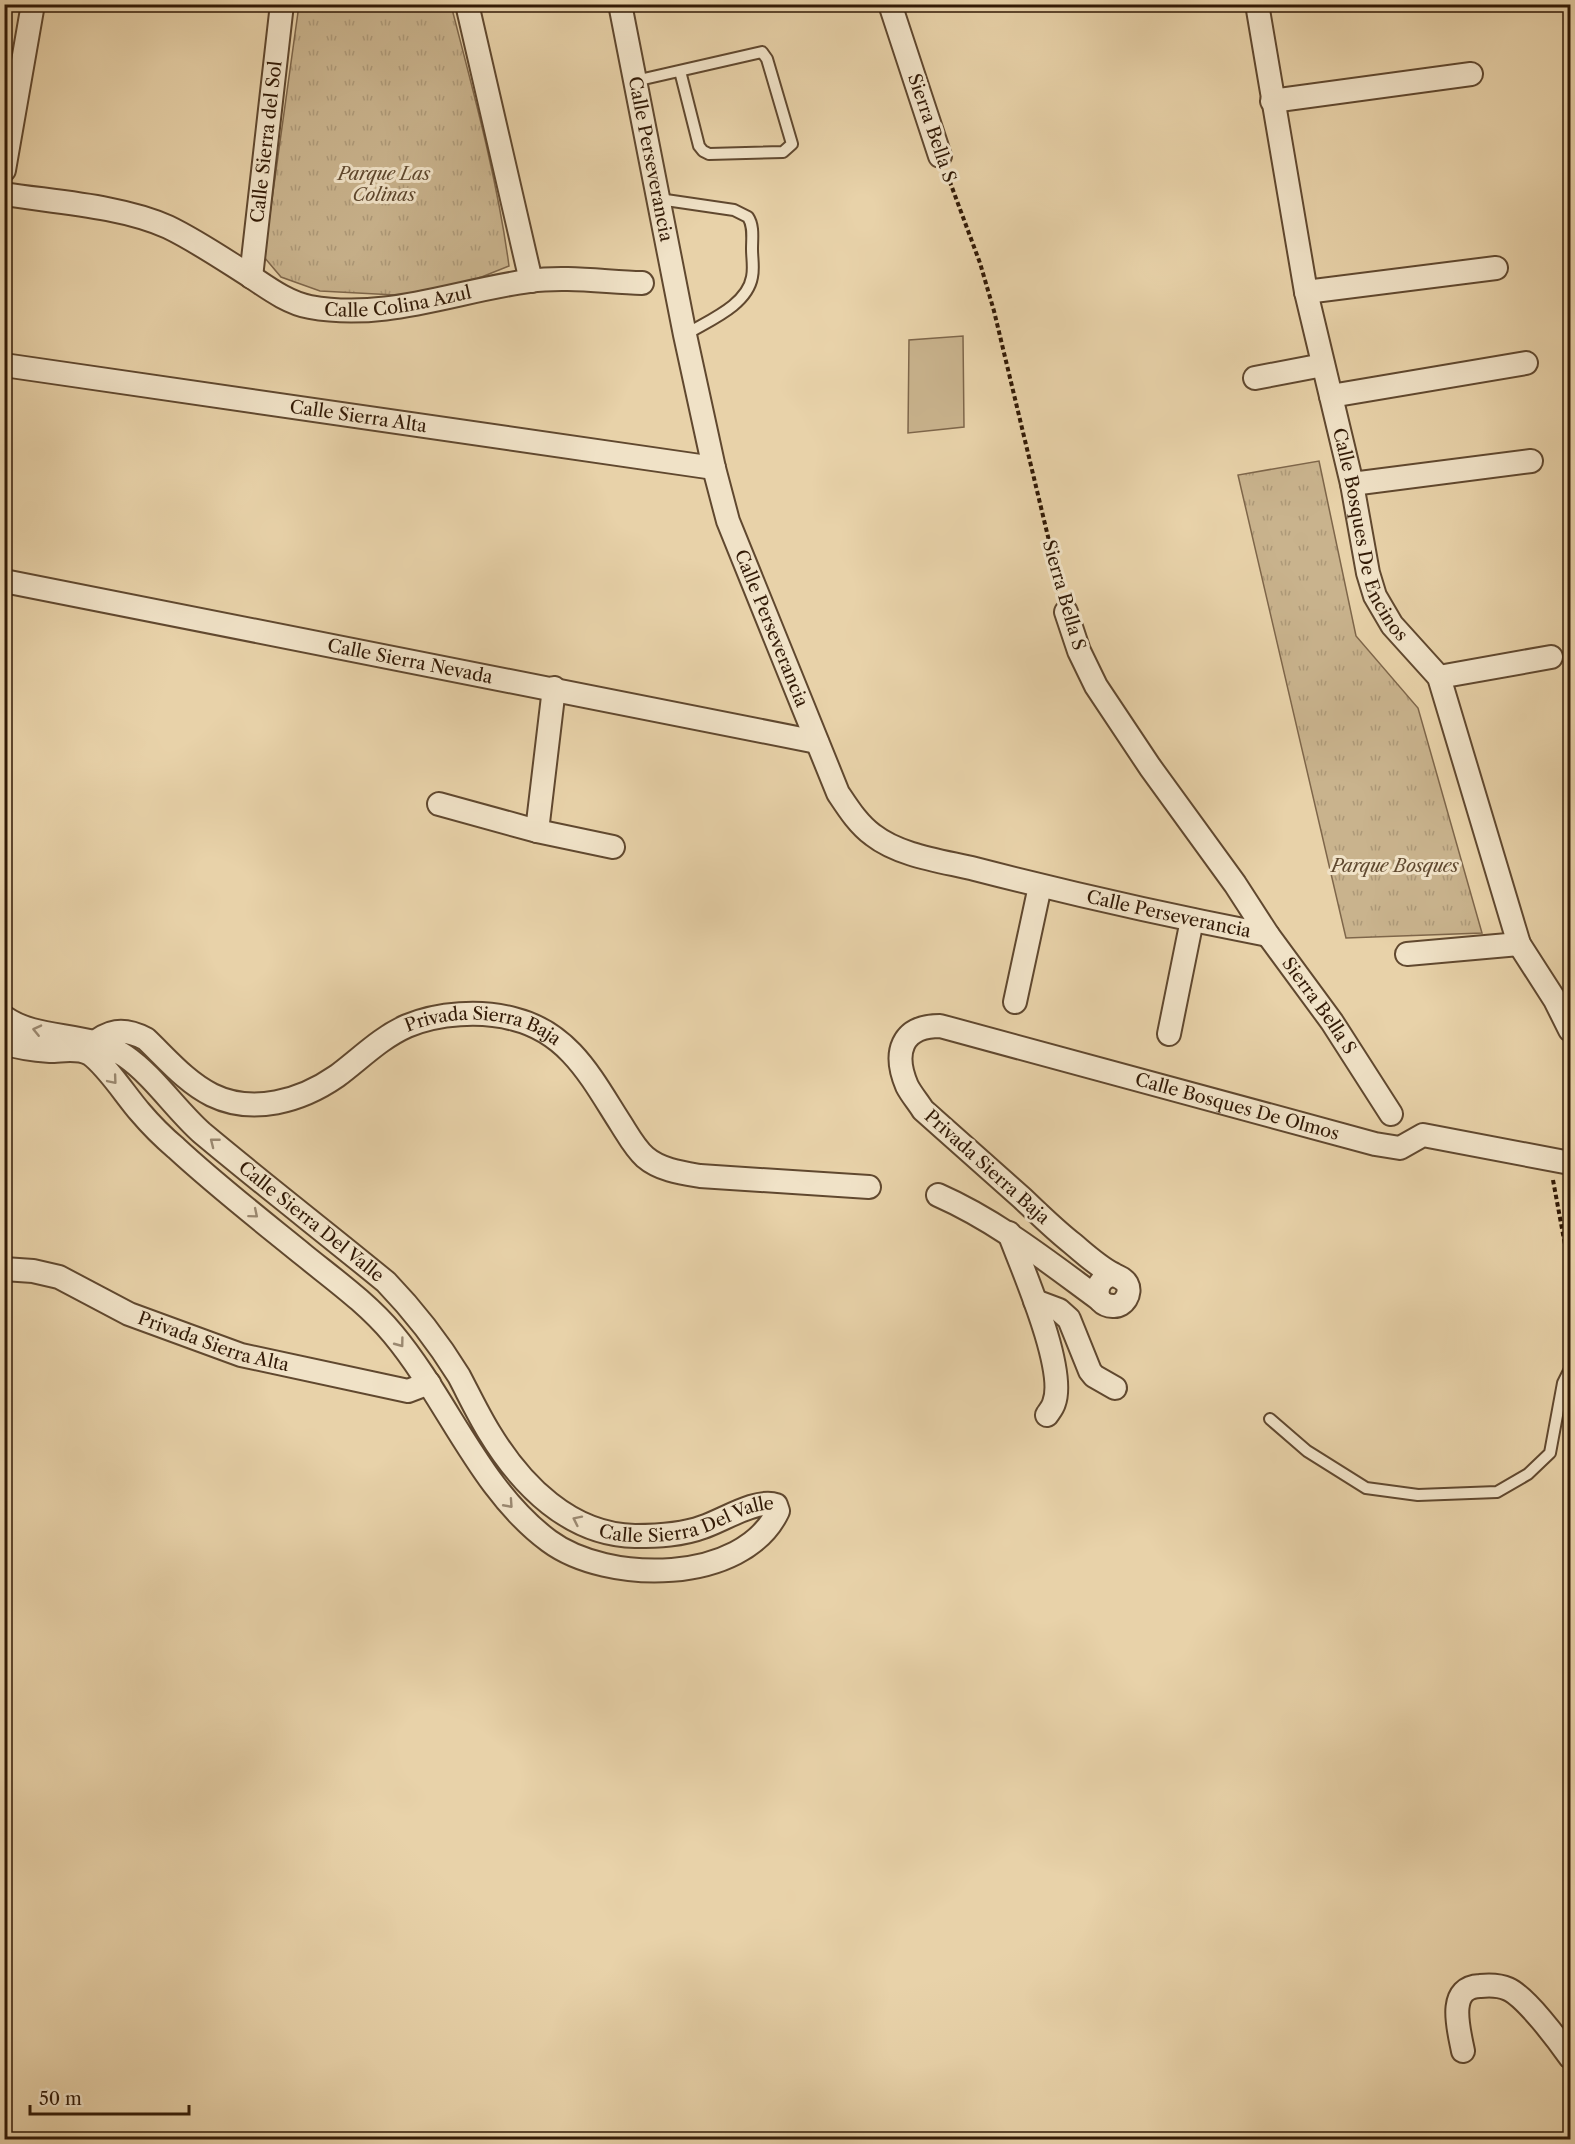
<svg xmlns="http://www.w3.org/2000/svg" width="1575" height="2144" font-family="'Libre Caslon Text',serif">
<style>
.grass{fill:url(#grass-tufts);stroke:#7e664a;stroke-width:1.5}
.pitch{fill:#c9b38d;stroke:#7e664a;stroke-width:1.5}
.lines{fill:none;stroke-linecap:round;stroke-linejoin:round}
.service-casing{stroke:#60482f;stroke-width:14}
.minor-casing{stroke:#60482f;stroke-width:26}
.path{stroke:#321a06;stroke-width:4;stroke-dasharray:4.5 3;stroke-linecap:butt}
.service{stroke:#f0e2c7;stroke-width:10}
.minor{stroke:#f0e2c7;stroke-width:22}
.oneway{stroke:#9a8870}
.labels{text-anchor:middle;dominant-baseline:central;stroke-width:6;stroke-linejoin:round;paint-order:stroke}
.street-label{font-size:18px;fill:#321a06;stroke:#f0e2c7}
.park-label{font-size:18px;font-style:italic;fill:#5f482e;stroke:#f0e2c7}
</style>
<defs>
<pattern id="grass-tufts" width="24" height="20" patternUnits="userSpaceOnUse" patternTransform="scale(1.5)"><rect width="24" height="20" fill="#c9b38d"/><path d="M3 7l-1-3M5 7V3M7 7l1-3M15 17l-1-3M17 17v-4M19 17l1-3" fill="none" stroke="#ad9978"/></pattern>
</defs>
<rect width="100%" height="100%" fill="#e8d2a9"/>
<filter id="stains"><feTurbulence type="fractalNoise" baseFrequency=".00333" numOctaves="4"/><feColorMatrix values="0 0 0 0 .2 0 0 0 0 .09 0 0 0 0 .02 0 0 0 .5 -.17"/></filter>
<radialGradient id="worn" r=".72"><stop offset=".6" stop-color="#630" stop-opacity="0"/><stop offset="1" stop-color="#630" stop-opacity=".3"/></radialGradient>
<g class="grass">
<path d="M299 5H451C473 91 497 177 509 266L474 280 414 296 320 291 281 277 264 257Z"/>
<polygon points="1319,461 1356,636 1418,708 1482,933 1346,938 1238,475"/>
</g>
<polygon class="pitch" points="963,336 964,427 908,433 909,340"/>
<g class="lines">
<defs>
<g id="service">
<polyline points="635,81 762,52 767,59 792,144 783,152 709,154 703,151 699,146 680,71"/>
<path d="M659 199 734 210 748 217C754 226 752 238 752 249 752 258 754 268 752 277 747 306 707 321 685 335"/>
<polyline points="1270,1419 1307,1451 1366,1488 1418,1495 1497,1492 1528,1474 1550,1453 1563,1383 1570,1369"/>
</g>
<g id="minor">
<polyline points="467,4 531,281"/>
<path id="s1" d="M620 4 685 335 714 468 728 521 838 793C848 808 858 824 873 835 900 856 942 861 975 869 1072 894 1170 916 1268 935"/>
<polyline points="890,4 940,156"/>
<path id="s2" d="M1257 4 1306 292 1352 484 1368 573 1375 596 1392 625 1439 677 1519 944 1555 1000 1570 1030"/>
<polyline points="1272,101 1471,74"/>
<polyline points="4,170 33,4"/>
<path id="s3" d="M4 194C55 202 122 206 168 227 197 241 223 259 250 276 268 288 288 303 310 307 385 321 455 291 529 281 566 276 605 282 642 283"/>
<path id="s4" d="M251 277 282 4"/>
<polyline points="1306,292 1496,268"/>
<path id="s5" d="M4 365 714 468"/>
<polyline points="1255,378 1323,365"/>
<polyline points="1331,396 1526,363"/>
<polyline points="1352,484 1531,461"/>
<path id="s6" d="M4 581 817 742"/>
<path id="s7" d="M1066 612 1079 651 1096 686 1150 767 1235 884 1268 935 1332 1022 1391 1114"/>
<polyline points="1439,677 1551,657"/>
<polyline points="439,804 537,831 613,847"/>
<polyline points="537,831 554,688"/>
<polyline points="1407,954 1519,944"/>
<polyline points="1015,1002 1040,886"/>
<path id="s8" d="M4 1017C39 1042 87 1030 125 1056 154 1076 175 1109 202 1133 263 1184 325 1232 386 1282 414 1311 438 1342 459 1376 469 1395 478 1414 489 1432 521 1485 570 1535 635 1536 658 1536 682 1535 703 1527 722 1521 757 1498 776 1505L778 1511C743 1585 607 1584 549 1541 480 1490 448 1400 393 1334 368 1304 336 1281 305 1256 262 1221 217 1186 176 1148 163 1137 151 1125 140 1112 126 1096 107 1066 90 1054 78 1047 62 1051 50 1051 34 1050 19 1048 4 1043"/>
<polyline points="1169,1034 1192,920"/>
<path id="s9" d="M89 1047C108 1030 123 1027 146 1039 167 1059 186 1082 212 1095 253 1115 301 1101 337 1076 360 1059 380 1038 407 1026 438 1013 481 1010 514 1019 570 1033 592 1079 621 1124 628 1135 635 1148 645 1157 660 1170 682 1173 700 1176L869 1187"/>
<path d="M938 1195C997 1221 1047 1261 1099 1299"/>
<path d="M1009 1233C1022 1268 1067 1369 1054 1403 1053 1407 1049 1412 1047 1415"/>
<path id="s10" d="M4 1269 33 1271 59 1277 129 1314 241 1355 408 1391 429 1383"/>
<path id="s11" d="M1113 1275C1094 1278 1091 1305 1113 1306 1124 1307 1132 1293 1127 1284 1123 1277 1119 1278 1113 1274 1099 1267 1085 1254 1073 1244 1055 1230 1039 1214 1022 1198 989 1169 956 1139 923 1110 918 1102 911 1094 907 1086 893 1053 901 1026 940 1026L1375 1144 1400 1148 1423 1135 1570 1163"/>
<polyline points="1035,1301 1059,1310 1069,1319 1090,1371 1094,1376 1115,1388"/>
<path d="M1463 2051C1459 2030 1446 1987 1480 1986 1489 1985 1499 1985 1508 1989 1526 1997 1558 2040 1570 2057"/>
</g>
</defs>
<use href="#service" class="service-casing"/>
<use href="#minor" class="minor-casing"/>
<g class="path">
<polyline points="947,174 980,263 994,311 1061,591"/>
<polyline points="1553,1180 1570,1272"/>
</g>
<use href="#service" class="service"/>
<use href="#minor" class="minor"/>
</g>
<defs><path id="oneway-chevron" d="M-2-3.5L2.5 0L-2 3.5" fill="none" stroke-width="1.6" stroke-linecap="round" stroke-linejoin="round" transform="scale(1.5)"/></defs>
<g class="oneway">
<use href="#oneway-chevron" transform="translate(37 1030) rotate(-167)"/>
<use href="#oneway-chevron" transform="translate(113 1080) rotate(50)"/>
<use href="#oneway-chevron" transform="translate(214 1142) rotate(-142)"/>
<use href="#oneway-chevron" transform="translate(254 1214) rotate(40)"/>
<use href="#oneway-chevron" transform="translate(400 1343) rotate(53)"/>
<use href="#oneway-chevron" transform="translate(509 1504) rotate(48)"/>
<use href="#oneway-chevron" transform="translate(577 1520) rotate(-154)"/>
</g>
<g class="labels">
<g class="street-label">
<text transform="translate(932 128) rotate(71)">Sierra Bella S</text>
<text stroke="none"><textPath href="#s4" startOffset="136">Calle Sierra del Sol</textPath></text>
<text stroke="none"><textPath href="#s1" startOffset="158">Calle Perseverancia</textPath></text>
<text stroke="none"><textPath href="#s3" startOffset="420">Calle Colina Azul</textPath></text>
<text stroke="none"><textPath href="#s5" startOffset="358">Calle Sierra Alta</textPath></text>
<text stroke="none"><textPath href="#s2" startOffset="544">Calle Bosques De Encinos</textPath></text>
<text transform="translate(1064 595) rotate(74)">Sierra Bella S</text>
<text stroke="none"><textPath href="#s1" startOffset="644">Calle Perseverancia</textPath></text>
<text stroke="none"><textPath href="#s6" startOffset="414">Calle Sierra Nevada</textPath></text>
<text stroke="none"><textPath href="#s1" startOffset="1184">Calle Perseverancia</textPath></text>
<text stroke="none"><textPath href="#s7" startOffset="470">Sierra Bella S</textPath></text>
<text stroke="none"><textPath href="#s9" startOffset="447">Privada Sierra Baja</textPath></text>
<text stroke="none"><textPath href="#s11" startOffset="771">Calle Bosques De Olmos</textPath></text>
<text transform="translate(987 1167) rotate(42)">Privada Sierra Baja</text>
<text stroke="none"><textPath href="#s8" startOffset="378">Calle Sierra Del Valle</textPath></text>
<text stroke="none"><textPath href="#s10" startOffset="224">Privada Sierra Alta</textPath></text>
<text stroke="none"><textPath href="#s8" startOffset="898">Calle Sierra Del Valle</textPath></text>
</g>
<g class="park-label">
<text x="384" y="174">Parque Las<tspan x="384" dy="21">Colinas</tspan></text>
<text x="1395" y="866">Parque Bosques</text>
</g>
</g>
<rect width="1575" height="2144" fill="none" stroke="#e8d2a9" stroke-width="24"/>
<rect x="6" y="6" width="1563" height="2132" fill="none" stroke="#321a06" stroke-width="3"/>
<rect x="12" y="12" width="1551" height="2120" fill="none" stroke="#321a06" stroke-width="1.5"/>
<path d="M30 2105v9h159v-9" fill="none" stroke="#321a06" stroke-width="3"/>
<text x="39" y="2105" font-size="18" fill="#321a06" stroke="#f0e2c7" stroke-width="4.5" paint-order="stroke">50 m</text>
<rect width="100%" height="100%" filter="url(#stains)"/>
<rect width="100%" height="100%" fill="url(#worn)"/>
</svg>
